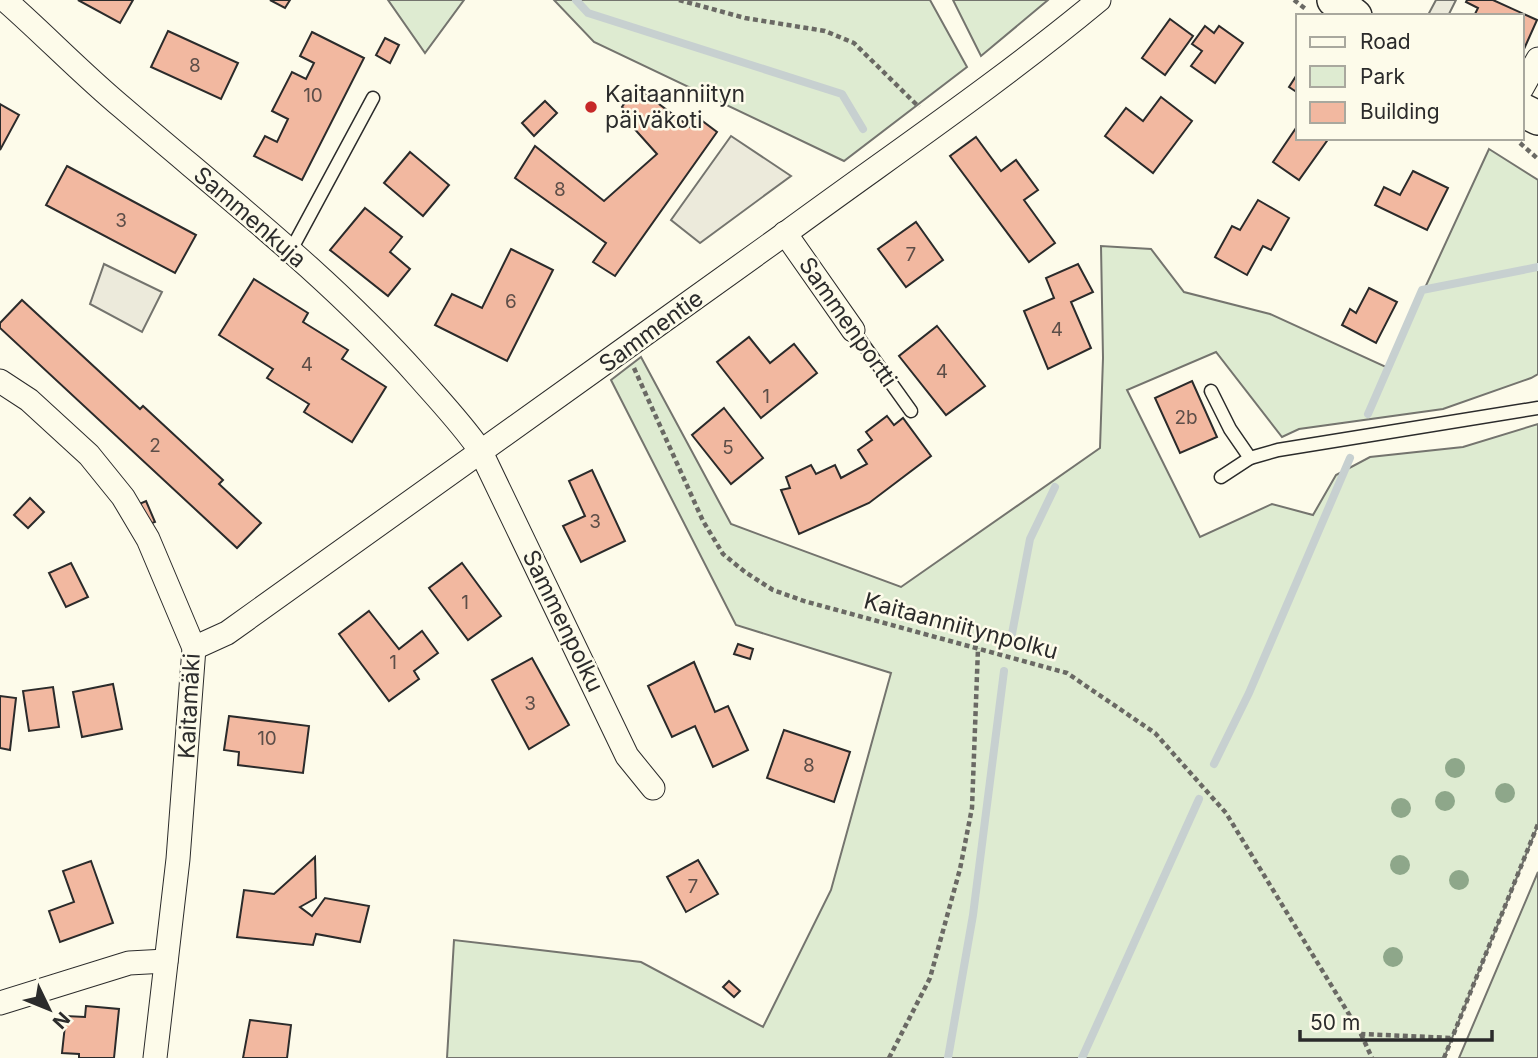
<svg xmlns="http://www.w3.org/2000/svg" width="1538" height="1058" font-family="Inter,sans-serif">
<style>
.green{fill:#deebd1;stroke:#74746e;stroke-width:2}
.parking{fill:#eceadb;stroke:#74746e;stroke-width:2}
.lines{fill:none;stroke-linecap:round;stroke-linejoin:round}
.stream{stroke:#c7d0d0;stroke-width:8}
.building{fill:#f2b8a0;stroke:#2b2b2b;stroke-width:2}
.lane-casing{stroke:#2b2b2b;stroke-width:15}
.street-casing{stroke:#2b2b2b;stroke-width:25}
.secondary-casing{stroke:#2b2b2b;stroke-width:36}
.path{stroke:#6a6964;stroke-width:4.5;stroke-dasharray:5 3.5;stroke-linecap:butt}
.lane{stroke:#fdfbea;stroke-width:12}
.street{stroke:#fdfbea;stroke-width:23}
.secondary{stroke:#fdfbea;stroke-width:33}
.tree{fill:#8ea78a}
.poi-dot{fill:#c62828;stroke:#fdfbea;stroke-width:2.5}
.labels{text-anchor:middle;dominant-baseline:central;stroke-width:5;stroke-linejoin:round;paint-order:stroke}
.number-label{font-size:19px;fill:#5d4e48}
.poi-label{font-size:23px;fill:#2b2b2b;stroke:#fdfbea;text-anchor:start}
.street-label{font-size:23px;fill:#2b2b2b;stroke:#fdfbea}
</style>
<rect width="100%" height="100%" fill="#fdfbea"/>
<g class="green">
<polygon points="388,0 464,0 425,53"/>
<polygon points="554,0 930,0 967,67 844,161 594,42"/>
<polygon points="953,0 1048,0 981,56"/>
<polygon points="1489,149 1538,180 1538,374 1531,378 1443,409 1299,429 1282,437 1216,352 1127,390 1200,537 1272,504 1313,515 1336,475 1370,457 1463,447 1538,424 1538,825 1444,1058 447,1058 454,940 641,962 763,1027 831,890 891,673 736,625 611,380 641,357 731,524 901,587 1100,448 1103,358 1101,246 1151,249 1184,292 1270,314 1388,368"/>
<polygon points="1538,872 1538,1058 1459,1058"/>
</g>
<g class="parking">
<polygon points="1436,0 1456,0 1448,16 1428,15"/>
<polygon points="731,136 791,176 700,243 671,220"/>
<polygon points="104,264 162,292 142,332 90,304"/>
</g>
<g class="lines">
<g class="stream">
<polyline points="576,0 588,13 842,94 863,129"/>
<polyline points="1368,414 1422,290 1538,267"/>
<polyline points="1011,639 1030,539 1055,487"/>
<polyline points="1214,764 1249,693 1350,458"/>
<polyline points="948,1058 973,915 1004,671"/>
<polyline points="1082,1058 1199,799"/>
</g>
</g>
<g class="building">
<polygon points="78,0 133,0 120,23"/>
<polygon points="270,0 290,0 285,8"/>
<polygon points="1467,0 1493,0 1537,20 1524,49 1522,16 1474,16 1478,8 1466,2"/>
<polygon points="1170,19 1193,36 1165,75 1142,58"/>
<polygon points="1205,26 1214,33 1219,26 1243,43 1215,83 1191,66 1202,51 1192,44"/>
<polygon points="168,31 238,63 221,99 151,67"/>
<polygon points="312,32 364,58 302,180 254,156 265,136 277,142 288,119 272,111 292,72 306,79 314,63 300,56"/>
<polygon points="385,38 399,45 390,63 376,55"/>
<polygon points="1298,73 1298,93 1289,87"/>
<polygon points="636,87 690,127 697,117 717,132 615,276 593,262 606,243 515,178 535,146 604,201 657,154 622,115 626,111 622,107"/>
<polygon points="1161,97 1192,121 1153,173 1105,136 1126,108 1143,121"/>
<polygon points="545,101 557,113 534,136 522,123"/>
<polygon points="0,104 19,115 0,150"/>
<polygon points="1298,125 1298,138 1329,138 1299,180 1273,162"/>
<polygon points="976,137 1001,171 1016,160 1038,190 1024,200 1055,243 1029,262 950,156"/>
<polygon points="410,152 449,185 423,216 384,183"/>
<polygon points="67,166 196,235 175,273 46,205"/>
<polygon points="1413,171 1448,188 1427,230 1375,205 1384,187 1400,195"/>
<polygon points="1258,200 1289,218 1271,250 1263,246 1247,275 1215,257 1232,226 1240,230"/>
<polygon points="365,208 402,237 390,252 410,269 388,296 330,250"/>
<polygon points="916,222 943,260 906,287 878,249"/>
<polygon points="511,249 553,270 507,361 435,325 452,294 482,308"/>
<polygon points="1078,264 1093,292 1071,302 1091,348 1048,369 1024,311 1054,298 1046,278"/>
<polygon points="254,279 308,313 303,322 348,350 342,359 386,387 352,442 304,412 309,404 267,378 273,369 219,335"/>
<polygon points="1369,288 1397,302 1376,343 1342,325 1350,309 1356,313"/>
<polygon points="22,300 140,409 143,406 223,480 219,484 261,523 237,548 0,328 0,323"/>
<polygon points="937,326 985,386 946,415 899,356"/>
<polygon points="749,337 770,363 794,344 817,373 761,418 717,362"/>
<polygon points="1192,381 1217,437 1180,453 1155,398"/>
<polygon points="724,408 763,458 731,484 692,435"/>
<polygon points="887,416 894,425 903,418 931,456 869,503 799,534 781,490 790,488 786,477 811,465 816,474 835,465 841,478 867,464 858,450 872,440 866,432"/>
<polygon points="592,470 625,541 581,562 563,526 585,516 569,481"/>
<polygon points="30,498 44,512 28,528 14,515"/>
<polygon points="146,501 155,522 146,525 137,505"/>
<polygon points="71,563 88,597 66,607 49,573"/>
<polygon points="462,563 501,616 468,640 429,588"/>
<polygon points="369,611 399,649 422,631 438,653 414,671 419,679 389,701 339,634"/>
<polygon points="738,644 753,649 750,659 734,654"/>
<polygon points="532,658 569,725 529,749 492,680"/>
<polygon points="694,662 715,712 728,706 748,750 713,767 695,726 672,737 648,686"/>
<polygon points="113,684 122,729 82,737 73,692"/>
<polygon points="53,687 59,727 29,731 23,691"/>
<polygon points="0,696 16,698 10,750 0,748"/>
<polygon points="229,716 309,726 303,773 238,765 239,752 224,750"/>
<polygon points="784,730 850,752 834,802 767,778"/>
<polygon points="315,857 316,898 300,907 312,916 325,898 369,906 360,942 316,934 313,945 237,937 244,890 274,894"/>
<polygon points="698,860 718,894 686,912 667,877"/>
<polygon points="91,861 113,923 60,942 49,911 74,902 63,871"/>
<polygon points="729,981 740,991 734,997 723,987"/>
<polygon points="86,1006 119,1009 114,1058 79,1058 79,1054 62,1053 66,1016 85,1017"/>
<polygon points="250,1020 291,1025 287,1058 243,1058"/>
</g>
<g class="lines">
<defs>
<g id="lane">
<polyline points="290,252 373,98"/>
<polyline points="853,330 911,411"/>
<polyline points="1211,391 1230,429 1250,458"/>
<polyline points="1221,477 1250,458 1278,450 1538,408"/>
</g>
<g id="street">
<path d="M5 0C45 35 82 74 123 108 224 195 330 277 419 377 440 401 462 424 480 450L627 756 653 788"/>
<polyline points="1522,88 1538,59"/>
<polyline points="785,233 853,330"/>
<polyline points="0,381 29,400 89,455 123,497 148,539 194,648 178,859 155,1058"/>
<path d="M194 648 227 633C412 499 600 367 786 233 891 156 999 83 1099 0"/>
<polyline points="0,1003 129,963 166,961"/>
</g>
<g id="secondary">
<polyline points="1334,0 1355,16"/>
<polyline points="1522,110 1538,118"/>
</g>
</defs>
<use href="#lane" class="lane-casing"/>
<use href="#street" class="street-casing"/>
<use href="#secondary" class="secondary-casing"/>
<g class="path">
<polyline points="679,0 745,18 825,31 854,43 919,107"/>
<polyline points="1294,0 1307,10"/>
<polyline points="1520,143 1538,159"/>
<polyline points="634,368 703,521 723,554 745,572 773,590 804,601 1067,673 1155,733 1226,813 1361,1034 1451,1038"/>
<polyline points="1361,1034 1372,1058"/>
<polyline points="889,1058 930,978 960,869 972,808 978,648"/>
<polyline points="1444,1058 1538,824"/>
</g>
<use href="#lane" class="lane"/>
<use href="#street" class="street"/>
<use href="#secondary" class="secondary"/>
</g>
<g class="tree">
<circle cx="1455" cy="768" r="10"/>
<circle cx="1505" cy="793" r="10"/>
<circle cx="1445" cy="801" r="10"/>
<circle cx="1401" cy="808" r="10"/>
<circle cx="1400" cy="865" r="10"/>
<circle cx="1459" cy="880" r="10"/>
<circle cx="1393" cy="957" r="10"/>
</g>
<circle class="poi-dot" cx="591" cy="107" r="7"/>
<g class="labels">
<g class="number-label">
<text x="195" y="65">8</text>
<text x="313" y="95">10</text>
<text x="560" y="189">8</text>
<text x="121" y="220">3</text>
<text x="911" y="254">7</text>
<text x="511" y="301">6</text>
<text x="1057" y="329">4</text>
<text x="307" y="364">4</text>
<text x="942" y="371">4</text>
<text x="766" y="396">1</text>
<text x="1186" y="417">2b</text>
<text x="155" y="445">2</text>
<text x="728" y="447">5</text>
<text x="595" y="521">3</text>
<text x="465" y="602">1</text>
<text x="393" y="662">1</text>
<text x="530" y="703">3</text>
<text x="267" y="738">10</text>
<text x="809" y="765">8</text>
<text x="693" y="886">7</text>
</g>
<g class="poi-label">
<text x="605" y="94">Kaitaanniityn<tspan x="605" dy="26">päiväkoti</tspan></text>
</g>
<g class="street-label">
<text transform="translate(250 217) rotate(41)">Sammenkuja</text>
<text transform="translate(848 322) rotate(55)">Sammenportti</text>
<text transform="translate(651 331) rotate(-36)">Sammentie</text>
<text transform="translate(563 621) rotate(64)">Sammenpolku</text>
<text transform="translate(961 626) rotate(15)">Kaitaanniitynpolku</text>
<text transform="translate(189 706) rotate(-87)">Kaitamäki</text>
</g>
</g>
<rect x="1296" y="14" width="228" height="126" fill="#fdfbea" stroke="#a9a89e" stroke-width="2"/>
<rect x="1310" y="37" width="35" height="10" fill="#fdfbea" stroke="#a9a89e" stroke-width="2"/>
<text x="1360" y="49" font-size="21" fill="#2b2b2b">Road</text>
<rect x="1310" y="66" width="35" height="21" fill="#deebd1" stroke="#a9a89e" stroke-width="2"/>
<text x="1360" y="84" font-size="21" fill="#2b2b2b">Park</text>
<rect x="1310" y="102" width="35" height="21" fill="#f2b8a0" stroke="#a9a89e" stroke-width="2"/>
<text x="1360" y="119" font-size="21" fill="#2b2b2b">Building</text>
<g transform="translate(49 1009) rotate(133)" stroke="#fdfbea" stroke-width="5" paint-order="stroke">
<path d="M0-5L12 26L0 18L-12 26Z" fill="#2b2b2b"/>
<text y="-10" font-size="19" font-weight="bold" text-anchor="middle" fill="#2b2b2b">N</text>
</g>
<path d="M1300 1030v10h192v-10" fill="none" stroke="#2b2b2b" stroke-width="3.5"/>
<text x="1310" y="1030" font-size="21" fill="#2b2b2b" stroke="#fdfbea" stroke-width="5" paint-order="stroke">50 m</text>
</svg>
